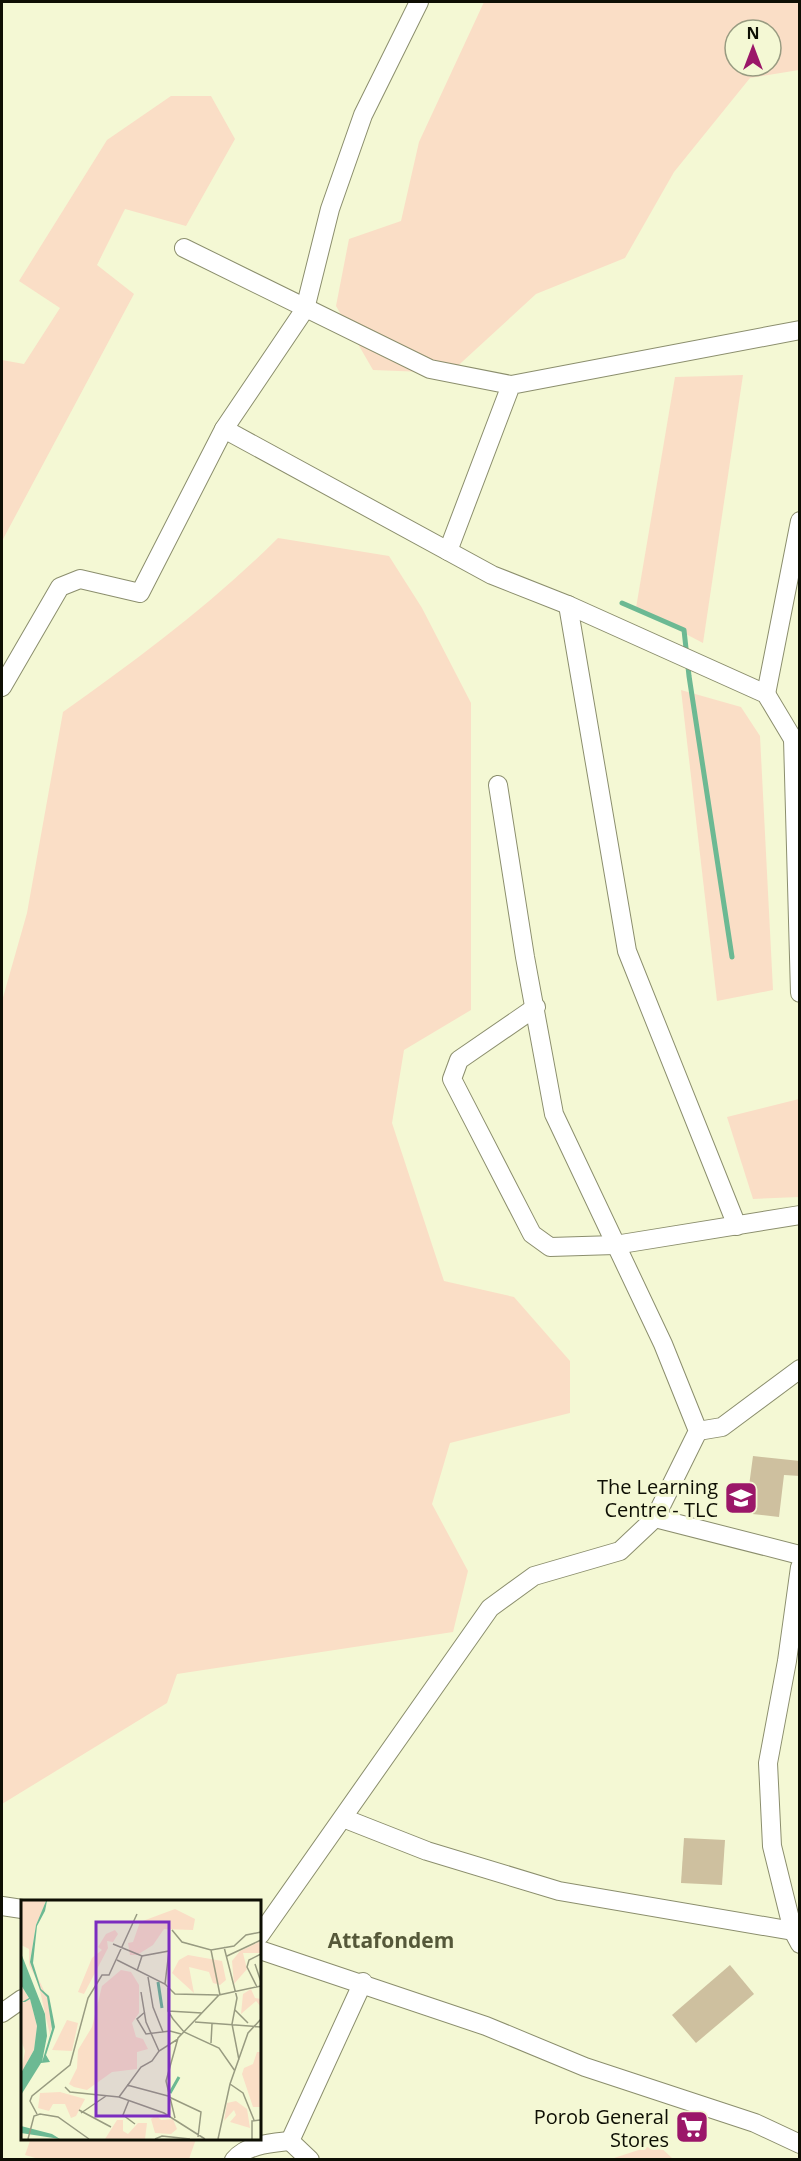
<svg xmlns="http://www.w3.org/2000/svg" width="801" height="2161" font-family="'Open Sans',sans-serif">
<style>
.green{fill:#fadec6;fill-rule:evenodd}
.lines{fill:none;stroke-linecap:round;stroke-linejoin:round}
.stream{stroke:#6cb993;stroke-width:5}
.building{fill:#cec09f}
.street-casing{stroke:#8b8e6d;stroke-width:20}
.street{stroke:#fff;stroke-width:18}
.labels{text-anchor:middle;dominant-baseline:central;stroke-width:6;stroke-linejoin:round;paint-order:stroke}
.poi-label{font-size:20px;fill:#0e0f04;stroke:#f4f8d4;text-anchor:end}
.neighbourhood-label{font-size:21px;font-weight:bold;fill:#555839;stroke:#f4f8d4}
.inset-river{fill:none;stroke:#6cb993;stroke-width:3}
.inset-road{fill:none;stroke:#989b81;stroke-width:1.5}
.view{fill:#7b2cbf;fill-opacity:0.15;stroke:#7b2cbf;stroke-width:3}
.inset-edge{fill:none;stroke:#0e0f04;stroke-width:3}
</style>
<rect width="100%" height="100%" fill="#f4f8d4"/>
<g class="green">
<path d="M484 2H799V70L750 78 674 172 625 258 536 294 450 373 373 370 336 306 349 239 401 221 419 142ZM735 30H771V66H735Z"/>
<polygon points="171,96 211,96 235,139 186,226 125,209 97,265 134,294 2,541 2,360 24,364 60,308 19,281 107,140"/>
<polygon points="743,375 703,643 636,608 675,377"/>
<path d="M278 538 389 556 422 608 471 703V1010L404 1050 392 1123 444 1281 514 1297 570 1361V1413L450 1443 432 1504 468 1571 453 1632 177 1674 167 1703 2 1804V1001L27 913 63 712C139 658 212 604 278 538Z"/>
<polygon points="681,690 741,707 760,736 773,990 717,1001"/>
<polygon points="799,1099 799,1197 753,1199 727,1117"/>
<polygon points="31,2138 196,2138 196,2139 189,2159 42,2160 25,2155"/>
<polygon points="657,2144 673,2159 611,2159"/>
</g>
<g class="lines">
<polyline class="stream" points="622,603 684,630 689,676 732,957"/>
</g>
<g class="building">
<polygon points="753,1456 800,1461 800,1476 784,1475 779,1517 734,1512 737,1485 749,1486"/>
<polygon points="684,1838 725,1840 722,1885 681,1883"/>
<polygon points="730,1965 754,1994 696,2043 672,2015"/>
</g>
<g class="lines">
<defs>
<g id="street">
<polyline points="184,248 430,369 511,385"/>
<polyline points="224,429 492,575 568,605 766,694 793,739 800,744"/>
<polyline points="448,551 511,385 800,330"/>
<polyline points="568,605 627,951 737,1226"/>
<polyline points="2,687 60,587 80,579 140,593 224,429 305,309 330,209 363,115 419,2"/>
<polyline points="766,694 800,521"/>
<polyline points="793,739 800,993"/>
<polyline points="536,1007 459,1060 452,1079 532,1234 550,1247 615,1245 800,1215"/>
<polyline points="698,1431 722,1427 800,1369"/>
<polyline points="655,1518 800,1555"/>
<polyline points="800,1567 787,1661 768,1763 772,1846 793,1931 800,1944"/>
<polyline points="343,1818 427,1851 559,1891 793,1931"/>
<polyline points="2,1906 22,1909"/>
<polyline points="260,1935 490,1608 534,1576 620,1551 655,1518 698,1431 663,1344 554,1114 525,957 498,785"/>
<polyline points="260,1950 486,2026 585,2067 755,2123 800,2144"/>
<polyline points="2,2013 22,1999"/>
<path d="M234 2160C247 2144 272 2143 290 2141"/>
<polyline points="310,2160 290,2141 363,1982"/>
</g>
</defs>
<use href="#street" class="street-casing"/>
<use href="#street" class="street"/>
</g>
<defs>
<symbol id="school-square" viewBox="-11 -11 22 22"><rect x="-9" y="-9" width="18" height="18" rx="4" fill="#9b1769" stroke="#f4f8d4"/><path d="M0-5L7-2L0 1L-7-2ZM-4 1L0 2.5L4 1V4Q0 6-4 4Z" fill="#fff"/></symbol>
<symbol id="supermarket-square" viewBox="-11 -11 22 22"><rect x="-9" y="-9" width="18" height="18" rx="4" fill="#9b1769" stroke="#f4f8d4"/><path d="M-6-5.5h2.5l.6 2H6L4.5 2H-2.5L-4.4-4H-6ZM-1.5 3.2a1.3 1.3 0 1 0 .1 0ZM3 3.2a1.3 1.3 0 1 0 .1 0Z" fill="#fff"/></symbol>
</defs>
<g fill-rule="evenodd">
<use href="#school-square" x="722" y="1479" width="38" height="38"/>
<use href="#supermarket-square" x="673" y="2108" width="38" height="38"/>
</g>
<g class="labels">
<g class="poi-label">
<text x="718" y="1486">The Learning<tspan x="718" dy="23">Centre - TLC</tspan></text>
<text x="669" y="2116">Porob General<tspan x="669" dy="23">Stores</tspan></text>
</g>
<g class="neighbourhood-label">
<text x="391" y="1940">Attafondem</text>
</g>
</g>
<g transform="translate(21 1900)">
<rect width="240" height="240" fill="#f4f8d4"/>
<path d="M0 1H25L15 25 9 61 26 97 31 125 29 135 17 82 8 65V49L0 45ZM154 9 174 19 172 30 143 29 132 45 116 55H109L107 43 112 42 119 22ZM94 30 97 34 92 42 86 41 87 48 63 94 57 92 71 58 81 50 77 47 85 34ZM240 41V53H222L226 69 213 84 211 61 219 51ZM167 55 201 61 205 80 199 85 192 83 188 72 168 67 173 93 151 73 158 60ZM100 70 110 72 118 85V113L111 123 115 137 122 139 127 149 116 152V169L91 172 66 190 53 187 48 184 56 168 57 150 71 127 81 86ZM0 85 10 102 16 126 13 150 0 173 4 151 0 140ZM230 89 234 98 240 99V107L235 101 220 114 222 94ZM46 120 57 123 51 151 31 150ZM236 152H240V207H232L221 174 223 168 232 164ZM39 192 64 199 55 216 50 218 44 204H32L28 211 17 208 19 193ZM215 201 226 209 229 228 209 222 215 215 213 210 203 221 206 203ZM135 215 140 220 152 219 156 229 150 234 134 233 130 219ZM96 220H102V231L107 234 117 223H126L124 239H84Z" fill="#fadec6"/>
<path d="M25 1H26L24 11 16 26 12 63 20 89 28 96 34 127 25 155 29 162 20 163 0 195V173L13 150 16 126 9 99 4 102H1L8 98 0 85V53L24 114 26 136 21 162 31 129 26 97 19 90 9 62 15 25ZM0 226 31 234 39 239 0 233Z" fill="#6cb993"/>
<path class="inset-river" d="M137 82 141 108M149 193 158 177"/>
<path class="inset-road" d="M151 30 161 42 190 50 213 46 225 35 240 32M92 44 121 56M203 47 216 98 211 124 218 160M190 50 199 95M206 56 240 40M96 60 144 84 154 94 197 95M234 64 240 82M116 71 121 56 148 51 144 84M127 77 132 107 142 132M236 87 226 67 228 60 240 54M147 88V111L152 119 163 132 198 148 214 171M120 92 125 122 138 151M214 110 227 123M147 111 181 113M124 112 116 119 125 134 149 131 160 134M174 122 240 127M190 143 191 124M209 184 222 193 233 220M106 185 147 196M44 187 49 192 98 197 143 213 184 239M98 197 120 167 131 161 138 151 157 139M148 197 180 212 177 237M108 200 102 215 114 224M58 210 90 227M60 213 85 196M16 214 9 201 11 196 49 165 67 98 81 75H88L116 14M154 218 145 181 157 138 198 95 240 86M7 239 13 216 19 214 37 217 68 239M134 239 141 236 169 239M197 239 209 184 227 133 240 119M231 239V221L239 220"/>
<path class="view" d="M75 22H148V216H75Z"/>
<rect width="240" height="240" class="inset-edge"/>
</g>
<rect width="801" height="2161" fill="none" stroke="#0e0f04" stroke-width="6"/>
<g transform="translate(753 48)"><circle r="28" fill="#f4f8d4" stroke="#989b81" stroke-width="1.5"/>
<path d="M0-4.5L10 22L0 15L-10 22Z" fill="#9b1769"/>
<text y="-9" font-size="16" font-weight="bold" text-anchor="middle" fill="#0e0f04">N</text>
</g>
</svg>
